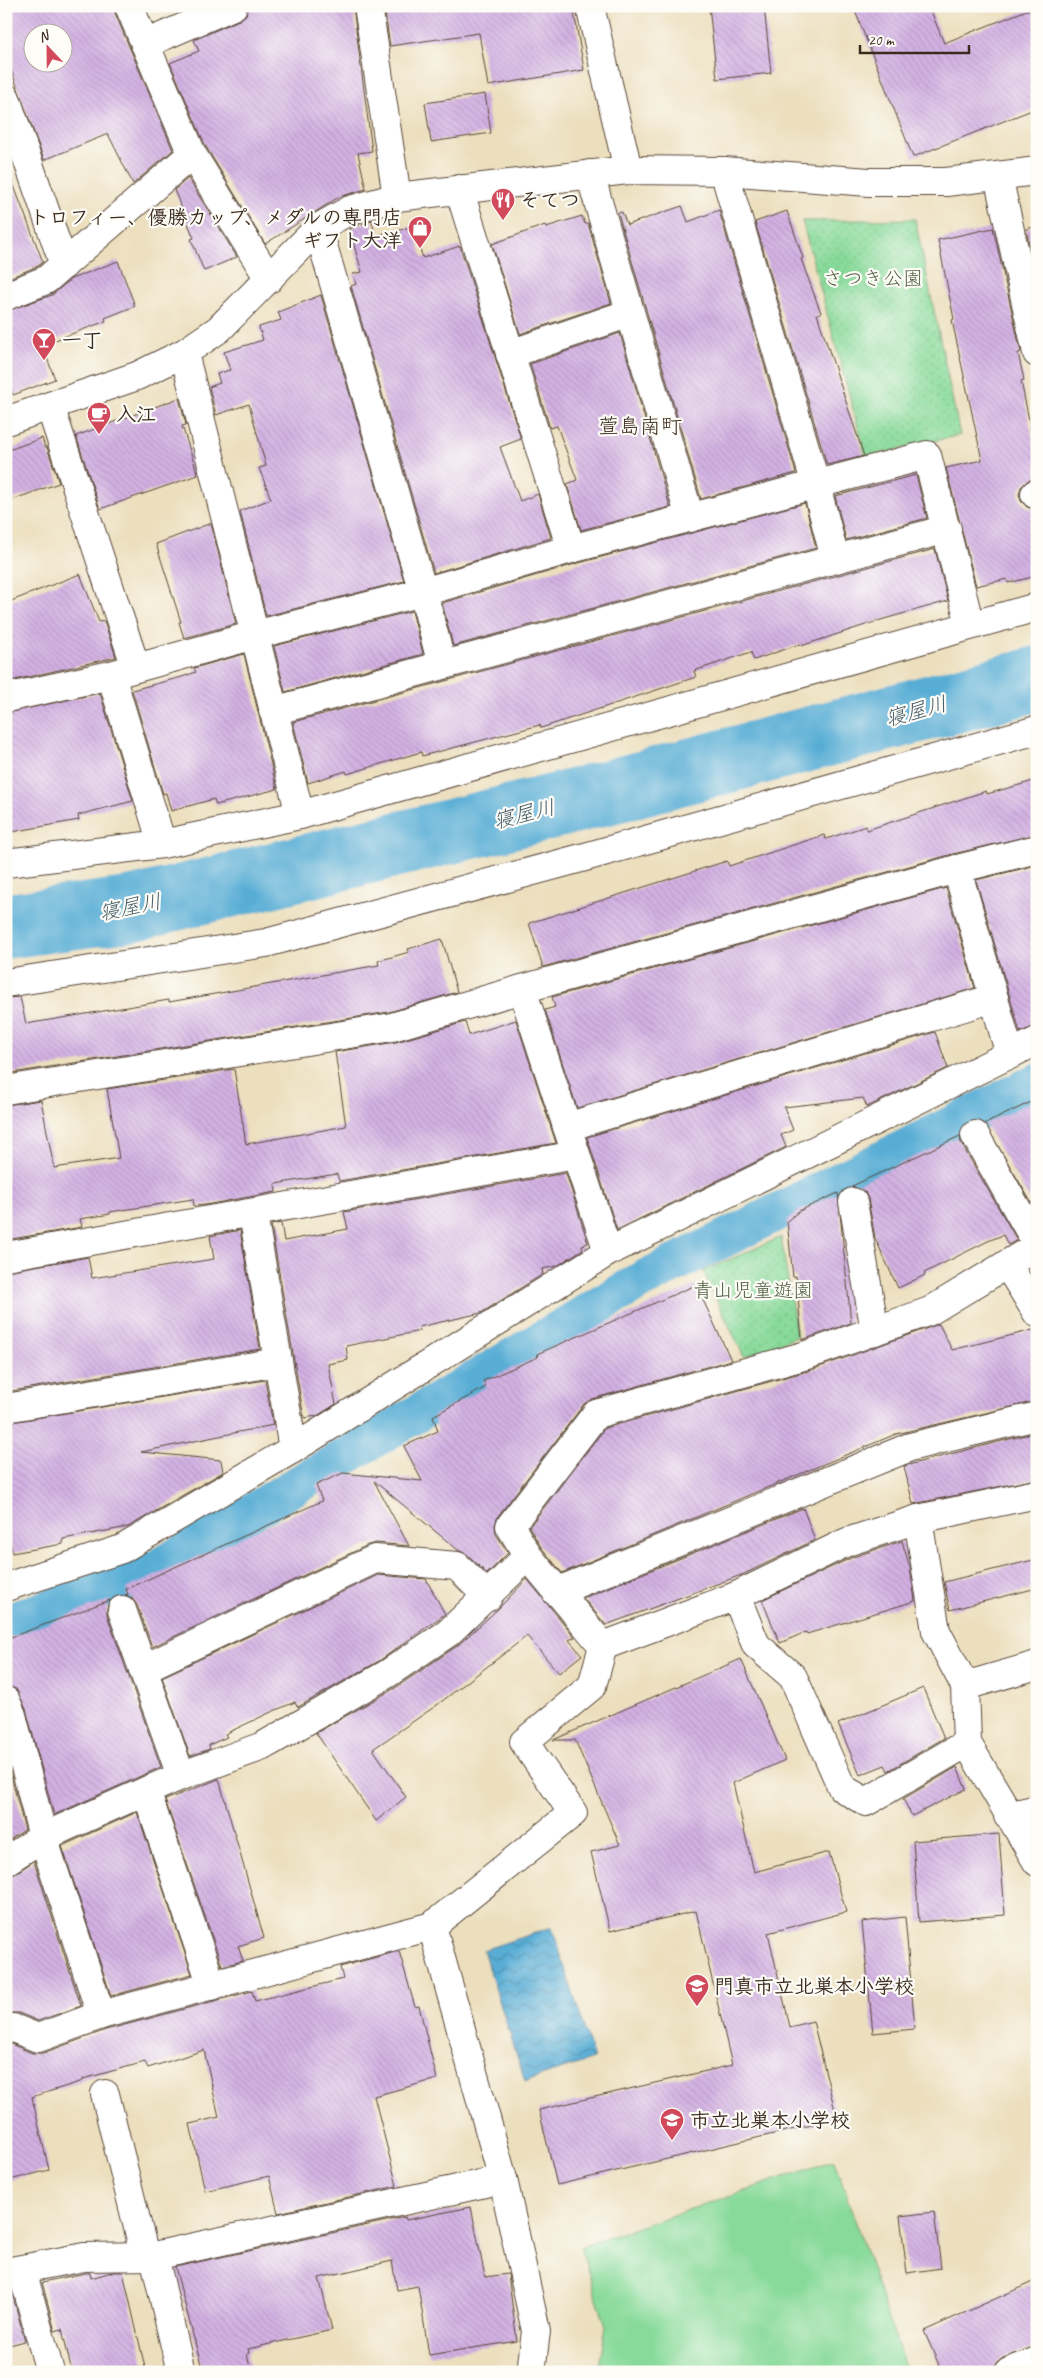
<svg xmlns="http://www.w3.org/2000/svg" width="1043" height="2378" font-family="Caveat,'Klee One',sans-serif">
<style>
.park{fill:url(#park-dots);stroke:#62825c}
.pitch{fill:#88da9a;stroke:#62825c}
.water{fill:url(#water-waves);stroke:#4a6c7a}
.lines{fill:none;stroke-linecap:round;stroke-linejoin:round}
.canal{stroke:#59add5;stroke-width:38}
.river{stroke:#59add5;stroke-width:65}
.building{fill:url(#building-back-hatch);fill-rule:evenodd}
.minor-casing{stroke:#564536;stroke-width:30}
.minor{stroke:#fff;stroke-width:28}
.labels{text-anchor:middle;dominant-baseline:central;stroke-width:4.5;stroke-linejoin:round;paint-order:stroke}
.poi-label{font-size:20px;font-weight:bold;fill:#3b2a1e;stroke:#fdfcf7;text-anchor:start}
.park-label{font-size:20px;fill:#525f43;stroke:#fdfcf7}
.neighbourhood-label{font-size:21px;fill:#3b2a1e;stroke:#fdfcf7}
.water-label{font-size:21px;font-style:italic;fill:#475e67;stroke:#fdfcf7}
</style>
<defs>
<pattern id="park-dots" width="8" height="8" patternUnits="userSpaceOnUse" patternTransform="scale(1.25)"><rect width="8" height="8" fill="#88da9a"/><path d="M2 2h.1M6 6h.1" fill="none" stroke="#76bb84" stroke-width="1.8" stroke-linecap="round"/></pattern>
<pattern id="water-waves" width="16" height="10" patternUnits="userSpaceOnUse" patternTransform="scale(1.25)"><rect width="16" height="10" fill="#59add5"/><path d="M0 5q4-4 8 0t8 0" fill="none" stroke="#4b8dac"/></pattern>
<pattern id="building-back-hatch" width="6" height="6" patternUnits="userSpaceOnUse" patternTransform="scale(1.25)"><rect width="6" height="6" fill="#d3b1e3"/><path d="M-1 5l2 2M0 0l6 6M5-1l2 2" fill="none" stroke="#b698c2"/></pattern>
</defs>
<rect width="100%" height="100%" fill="#fdfcf7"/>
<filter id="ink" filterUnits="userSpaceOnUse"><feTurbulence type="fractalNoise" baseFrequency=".02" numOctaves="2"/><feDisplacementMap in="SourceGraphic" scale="10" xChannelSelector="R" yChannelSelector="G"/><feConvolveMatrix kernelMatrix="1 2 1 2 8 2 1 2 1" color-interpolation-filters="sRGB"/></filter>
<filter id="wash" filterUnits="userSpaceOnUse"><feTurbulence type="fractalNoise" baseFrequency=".0096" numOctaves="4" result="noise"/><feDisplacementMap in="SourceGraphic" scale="20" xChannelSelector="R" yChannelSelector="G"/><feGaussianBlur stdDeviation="1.12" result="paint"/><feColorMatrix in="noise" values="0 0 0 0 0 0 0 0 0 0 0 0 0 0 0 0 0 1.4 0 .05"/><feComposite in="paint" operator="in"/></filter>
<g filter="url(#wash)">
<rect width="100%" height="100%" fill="#ecdfbe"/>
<g class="park">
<polygon points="915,219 960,435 866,457 802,221"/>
<polygon points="781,1237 797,1337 744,1357 703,1271"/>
</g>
<polygon class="pitch" points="834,2160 907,2372 598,2372 606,2326 580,2247"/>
<polygon class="water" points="552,1927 594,2059 525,2081 483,1950"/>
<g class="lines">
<polyline class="canal" points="6,1623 147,1574 642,1280 1037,1082"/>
<polyline class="river" points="6,926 132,909 563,804 1037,679"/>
</g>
<g id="blocks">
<g class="building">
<path d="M6 6H112L173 150 133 184 108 134 44 160 6 56ZM32 32H62V62H32Z"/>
<polygon points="248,6 353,6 372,151 358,153 366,189 339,197 265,244 206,147 170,63 199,51 194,40 239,20 246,15"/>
<polygon points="384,6 573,6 584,70 488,86 479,33 390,46"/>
<polygon points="709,6 764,6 771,73 717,79"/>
<polygon points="853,6 929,6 944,43 1037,6 1037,108 913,157"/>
<polygon points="485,94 491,133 431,142 425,103"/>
<polygon points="6,173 9,173 43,262 38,266 6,279"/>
<polygon points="188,178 237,257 204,271 191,239 194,238 174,190"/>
<polygon points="682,206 688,222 719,210 796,473 701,499 618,213 622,212 627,225"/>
<polygon points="787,211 803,258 801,259 821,313 817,314 864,456 827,465 755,222"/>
<polygon points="582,216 585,224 588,223 611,303 520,334 492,244 545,225 546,227"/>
<polygon points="372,220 375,236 385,233 386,235 412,226 423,258 460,246 521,439 500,447 520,501 538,494 551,538 434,573 351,286 356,284 353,274 362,272 349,229"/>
<polygon points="1037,226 1037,279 1026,229"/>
<polygon points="993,228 1021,352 1018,353 1024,380 1021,381 1037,459 1037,478 1027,481 1021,487 1019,494 1021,501 1027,507 1037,510 1037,576 1008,583 1007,579 976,586 946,468 982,460 952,320 954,319 938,240"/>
<polygon points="118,261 135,306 105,318 106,321 42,345 55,379 13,395 6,378 6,311 52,295 71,279"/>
<polygon points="321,295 404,581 266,616 240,511 271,499 259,468 266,466 249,404 216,415 209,387 220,383 217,374 230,370 224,352 263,340 259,327 281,320 278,312"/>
<polygon points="620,333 670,507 581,530 567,484 577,480 557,426 550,428 530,364"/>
<polygon points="179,398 186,425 182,426 198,475 100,509 76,436"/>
<polygon points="42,438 45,447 47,447 59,483 6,502 6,451"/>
<polygon points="916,475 927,518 846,540 835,496"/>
<polygon points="805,503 816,548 453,646 442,603 575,564"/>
<polygon points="211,523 236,624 184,638 179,622 181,622 156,544"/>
<polygon points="935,549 948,601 884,619 801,646 800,644 754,660 751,652 694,671 696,677 541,728 540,725 422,756 421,752 347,774 346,771 308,783 293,722"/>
<polygon points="80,574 99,622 104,621 116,657 6,682 6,603"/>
<polygon points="412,611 423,654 285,692 274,646"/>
<polygon points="244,654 277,789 216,805 214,799 171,811 166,793 163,794 132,690 182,677 196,672 194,668"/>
<polygon points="100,693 133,801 78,815 79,820 6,833 6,713"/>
<polygon points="1037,780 1037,834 953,854 543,967 529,923 727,861 729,866 824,835 826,839 866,826 867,830 986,791 987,794"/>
<polygon points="1037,865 1037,1026 1020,1032 976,880"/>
<polygon points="946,888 975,988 577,1108 545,1010 555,1007 552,997"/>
<polygon points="442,939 457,992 389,1012 6,1074 6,998 20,997 26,1024 169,1000 169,1002 379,965 378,961 409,952 408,949"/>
<polygon points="516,1020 556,1143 339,1181 337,1174 275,1184 276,1192 205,1205 194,1206 193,1199 110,1212 110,1214 80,1219 82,1227 6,1240 6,1105 41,1100 54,1168 119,1158 107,1089 234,1069 246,1144 346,1126 335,1052 396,1042 465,1022 469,1035"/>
<polygon points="935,1032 948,1068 867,1107 863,1098 784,1107 793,1130 781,1135 786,1147 617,1230 587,1137"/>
<polygon points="1037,1099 1037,1212 985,1124"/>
<polygon points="960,1136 961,1143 1017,1240 1008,1245 1003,1235 988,1241 924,1273 925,1275 898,1288 875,1238 868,1199 865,1192 852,1186"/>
<polygon points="566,1173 588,1243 582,1245 583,1249 557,1266 542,1269 543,1274 481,1313 419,1327 420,1331 346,1346 348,1360 328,1364 336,1404 317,1416 304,1418 271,1225 281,1223 284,1241 348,1229 344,1212"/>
<polygon points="838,1193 851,1323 802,1340 796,1276 793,1277 787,1221 799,1211"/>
<polygon points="240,1230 260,1349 6,1392 6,1271 88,1257 92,1278 214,1259 210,1236"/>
<polygon points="696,1285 731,1360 592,1399 584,1404 498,1516 495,1525 496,1534 508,1553 487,1574 468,1555 458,1550 374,1481 409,1546 376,1543 368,1545 152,1647 137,1605 132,1598 125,1595 128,1594 126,1589 322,1501 316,1485 343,1473 422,1481 404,1446 438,1431 433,1416 486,1387 483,1381 538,1357 537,1354"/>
<polygon points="939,1324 952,1350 1037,1329 1037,1401 896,1434 562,1573 541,1547 529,1527 605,1428 811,1370"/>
<polygon points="265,1380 273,1425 141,1452 221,1460 223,1472 128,1527 63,1539 63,1544 12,1553 6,1517 6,1423"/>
<polygon points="1037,1432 1037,1479 913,1504 904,1466"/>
<polygon points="803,1508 815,1540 744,1574 606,1625 583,1598"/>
<polygon points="902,1541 910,1568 915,1601 807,1634 806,1632 780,1643 762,1600 853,1557"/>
<polygon points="1037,1559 1037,1588 950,1610 944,1582"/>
<polygon points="378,1575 426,1579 445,1614 379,1661 298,1707 295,1702 269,1713 225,1734 227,1737 209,1745 210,1749 190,1756 162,1677"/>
<polygon points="527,1579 575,1637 569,1640 582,1655 559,1673 527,1636 437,1705 373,1749 406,1797 376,1821 316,1733 395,1688 457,1646 499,1608"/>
<polygon points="110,1600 107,1608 107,1615 161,1767 54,1815 26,1709 16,1689 6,1686 6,1639"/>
<polygon points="741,1659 785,1760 733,1783 754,1872 829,1852 846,1912 768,1933 790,2027 813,2021 837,2119 557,2185 539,2110 732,2065 696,1911 610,1931 591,1852 620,1845 575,1740 553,1740"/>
<polygon points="923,1688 944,1738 888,1771 885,1765 860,1775 838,1724"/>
<polygon points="6,1756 25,1830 6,1842"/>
<polygon points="957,1767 966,1789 912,1816 903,1799"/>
<polygon points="219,1779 264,1938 238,1946 243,1961 222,1966 165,1800"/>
<polygon points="137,1812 192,1974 111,1996 62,1846"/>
<polygon points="999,1834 1005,1915 919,1922 913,1841"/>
<polygon points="34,1861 81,2006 38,2021 19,2013 6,2013 6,1877 14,1874"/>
<polygon points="905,1917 915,2029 873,2033 862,1922"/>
<polygon points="399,1951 415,2007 419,2006 437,2079 374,2096 397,2186 278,2213 269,2176 205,2191 190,2124 219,2117 204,2050 148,2068 145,2062 83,2079 83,2081 32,2097 49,2170 6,2181 6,2044 11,2044 32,2053 43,2053 106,2030 252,1991 255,2001 343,1979 340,1967"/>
<polygon points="471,2207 485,2277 508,2274 517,2341 429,2355 418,2286 397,2290 392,2261 319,2278 332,2330 248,2349 249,2353 247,2354 251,2372 203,2372 175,2267 405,2217 406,2220"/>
<polygon points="934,2212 941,2268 907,2273 900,2216"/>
<polygon points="112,2272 123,2272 146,2372 72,2372 62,2329 55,2331 42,2282 86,2273 90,2273 91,2278"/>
<polygon points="1037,2280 1037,2346 1003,2358 997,2363 994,2372 942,2372 924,2331"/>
<polygon points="11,2289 25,2341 6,2346 6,2291"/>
</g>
</g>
</g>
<g filter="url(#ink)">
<use href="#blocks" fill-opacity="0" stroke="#564536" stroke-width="1"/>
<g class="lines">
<defs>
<g id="minor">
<polyline points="129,6 192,154 269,279"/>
<polyline points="368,6 397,197"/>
<polyline points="590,6 628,170"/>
<polyline points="145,44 233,6"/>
<polyline points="6,98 64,265"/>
<polyline points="724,171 816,485 835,559"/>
<polyline points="590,174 690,518"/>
<polyline points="998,176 1037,353"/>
<polyline points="459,189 571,549"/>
<polyline points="318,228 423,592 442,665"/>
<polyline points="6,296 46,280 192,154"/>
<polyline points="184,353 300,815"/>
<polyline points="510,354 630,313"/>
<polyline points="50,406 136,668"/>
<polyline points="6,421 137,376 184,353 219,329 318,228 350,210 397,197 628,170 724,171 869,182 946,182 1037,171"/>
<polyline points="1035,494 1037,494"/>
<polyline points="111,675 162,844"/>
<polyline points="6,698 111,675 255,635 423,592 571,549 927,455 970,625"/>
<polyline points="273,711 947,529"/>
<polyline points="6,863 162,844 300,815 1037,607"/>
<polyline points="957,869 1010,1055"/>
<polyline points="6,983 266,943 585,857 1037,730"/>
<polyline points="522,989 608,1252"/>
<polyline points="6,1090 392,1027 522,989 957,869 1037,849"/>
<polyline points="567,1127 994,998"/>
<polyline points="975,1135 1037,1244"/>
<polyline points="853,1202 875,1331"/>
<polyline points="253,1214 293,1449"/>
<polyline points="6,1256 576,1155"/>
<polyline points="1007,1264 1037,1313"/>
<polyline points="6,1408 278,1362"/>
<polyline points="918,1519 936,1631 965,1686 967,1743 1037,1862"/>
<polyline points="6,1587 122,1549 293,1449 608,1252 1037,1041"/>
<polyline points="556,1592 910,1447 1037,1416"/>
<polyline points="736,1596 847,1542 918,1519 1037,1494"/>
<polyline points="122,1610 181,1776"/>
<polyline points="603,1646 736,1596 756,1645 793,1677 842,1788 866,1802 967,1743"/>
<polyline points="143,1669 375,1559 457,1566 488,1597"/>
<polyline points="965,1686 1037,1665"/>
<polyline points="6,1701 12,1715 43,1837 101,2015"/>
<polyline points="146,1791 212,1986"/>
<polyline points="1008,1816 1037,1809"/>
<polyline points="6,1861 43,1837 146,1791 181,1776 263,1746 387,1674 448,1633 528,1556"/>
<polyline points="6,2029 13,2028 38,2038 101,2015 432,1926"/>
<polyline points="105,2094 145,2256"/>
<polyline points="154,2256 181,2372"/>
<polyline points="22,2270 50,2372"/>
<polyline points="6,2272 84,2257 154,2256 503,2179"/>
<polyline points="531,2372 536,2331 503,2179 432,1926 573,1813 524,1742 592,1686 603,1646 528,1556 510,1526 596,1414 807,1355 930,1311 1037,1246"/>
<polyline points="1009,2372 1037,2361"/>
</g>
</defs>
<use href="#minor" class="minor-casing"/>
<use href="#minor" class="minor"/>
</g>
</g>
<defs>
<symbol id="restaurant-pin" viewBox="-11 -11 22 30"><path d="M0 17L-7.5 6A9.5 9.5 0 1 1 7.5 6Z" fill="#d1495b" stroke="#fdfcf7"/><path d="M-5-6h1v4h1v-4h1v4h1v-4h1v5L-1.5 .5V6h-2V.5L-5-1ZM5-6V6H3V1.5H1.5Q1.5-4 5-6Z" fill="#fff"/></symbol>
<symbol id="shop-pin" viewBox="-11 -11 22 30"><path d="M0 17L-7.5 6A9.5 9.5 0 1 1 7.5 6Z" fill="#d1495b" stroke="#fdfcf7"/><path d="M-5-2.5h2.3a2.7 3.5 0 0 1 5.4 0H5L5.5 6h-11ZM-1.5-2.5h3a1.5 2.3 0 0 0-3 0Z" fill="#fff"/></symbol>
<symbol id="bar-pin" viewBox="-11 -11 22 30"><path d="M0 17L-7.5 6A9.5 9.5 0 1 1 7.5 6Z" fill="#d1495b" stroke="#fdfcf7"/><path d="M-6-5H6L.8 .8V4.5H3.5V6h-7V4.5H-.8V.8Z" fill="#fff"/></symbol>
<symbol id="cafe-pin" viewBox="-11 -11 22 30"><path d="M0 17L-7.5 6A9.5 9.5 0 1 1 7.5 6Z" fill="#d1495b" stroke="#fdfcf7"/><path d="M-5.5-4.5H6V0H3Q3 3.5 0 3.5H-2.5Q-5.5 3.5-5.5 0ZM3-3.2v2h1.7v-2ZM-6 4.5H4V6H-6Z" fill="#fff"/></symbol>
<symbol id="school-pin" viewBox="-11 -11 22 30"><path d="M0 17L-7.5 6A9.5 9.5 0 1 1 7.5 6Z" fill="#d1495b" stroke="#fdfcf7"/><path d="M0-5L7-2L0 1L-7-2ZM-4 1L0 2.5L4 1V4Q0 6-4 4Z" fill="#fff"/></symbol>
</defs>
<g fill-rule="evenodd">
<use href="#restaurant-pin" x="489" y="186" width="28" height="38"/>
<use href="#shop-pin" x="406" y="214" width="28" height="38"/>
<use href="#bar-pin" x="30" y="326" width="28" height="38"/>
<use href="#cafe-pin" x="85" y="400" width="28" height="38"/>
<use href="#school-pin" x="683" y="1972" width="28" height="38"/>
<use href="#school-pin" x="658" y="2106" width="28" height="38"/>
</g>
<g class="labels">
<g class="poi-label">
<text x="520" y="200">そてつ</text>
<text x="402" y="217" text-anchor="end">トロフィー、優勝カップ、メダルの専門店<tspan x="402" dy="23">ギフト大洋</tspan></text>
<text x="62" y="340">一丁</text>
<text x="116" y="414">入江</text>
<text x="714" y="1986">門真市立北巣本小学校</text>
<text x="690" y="2120">市立北巣本小学校</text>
</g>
<g class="park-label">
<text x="873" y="278">さつき公園</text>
<text x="753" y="1290">青山児童遊園</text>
</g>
<g class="neighbourhood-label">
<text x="640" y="426">萱島南町</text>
</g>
<g class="water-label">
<text transform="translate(916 711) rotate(-15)">寝屋川</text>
<text transform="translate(524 814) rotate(-14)">寝屋川</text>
<text transform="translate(130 907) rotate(-11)">寝屋川</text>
</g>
</g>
<rect width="1043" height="2378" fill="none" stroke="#fdfcf7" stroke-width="25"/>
<g transform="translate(48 48) rotate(338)"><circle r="24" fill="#fdfcf7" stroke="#afa8a0"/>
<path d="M0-4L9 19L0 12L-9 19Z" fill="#d1495b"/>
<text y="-8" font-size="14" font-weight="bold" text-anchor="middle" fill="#3b2a1e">N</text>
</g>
<path d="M860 45v8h109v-8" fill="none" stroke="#3b2a1e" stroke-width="2.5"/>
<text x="868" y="45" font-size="15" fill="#3b2a1e" stroke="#fdfcf7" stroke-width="4" paint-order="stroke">20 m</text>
</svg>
